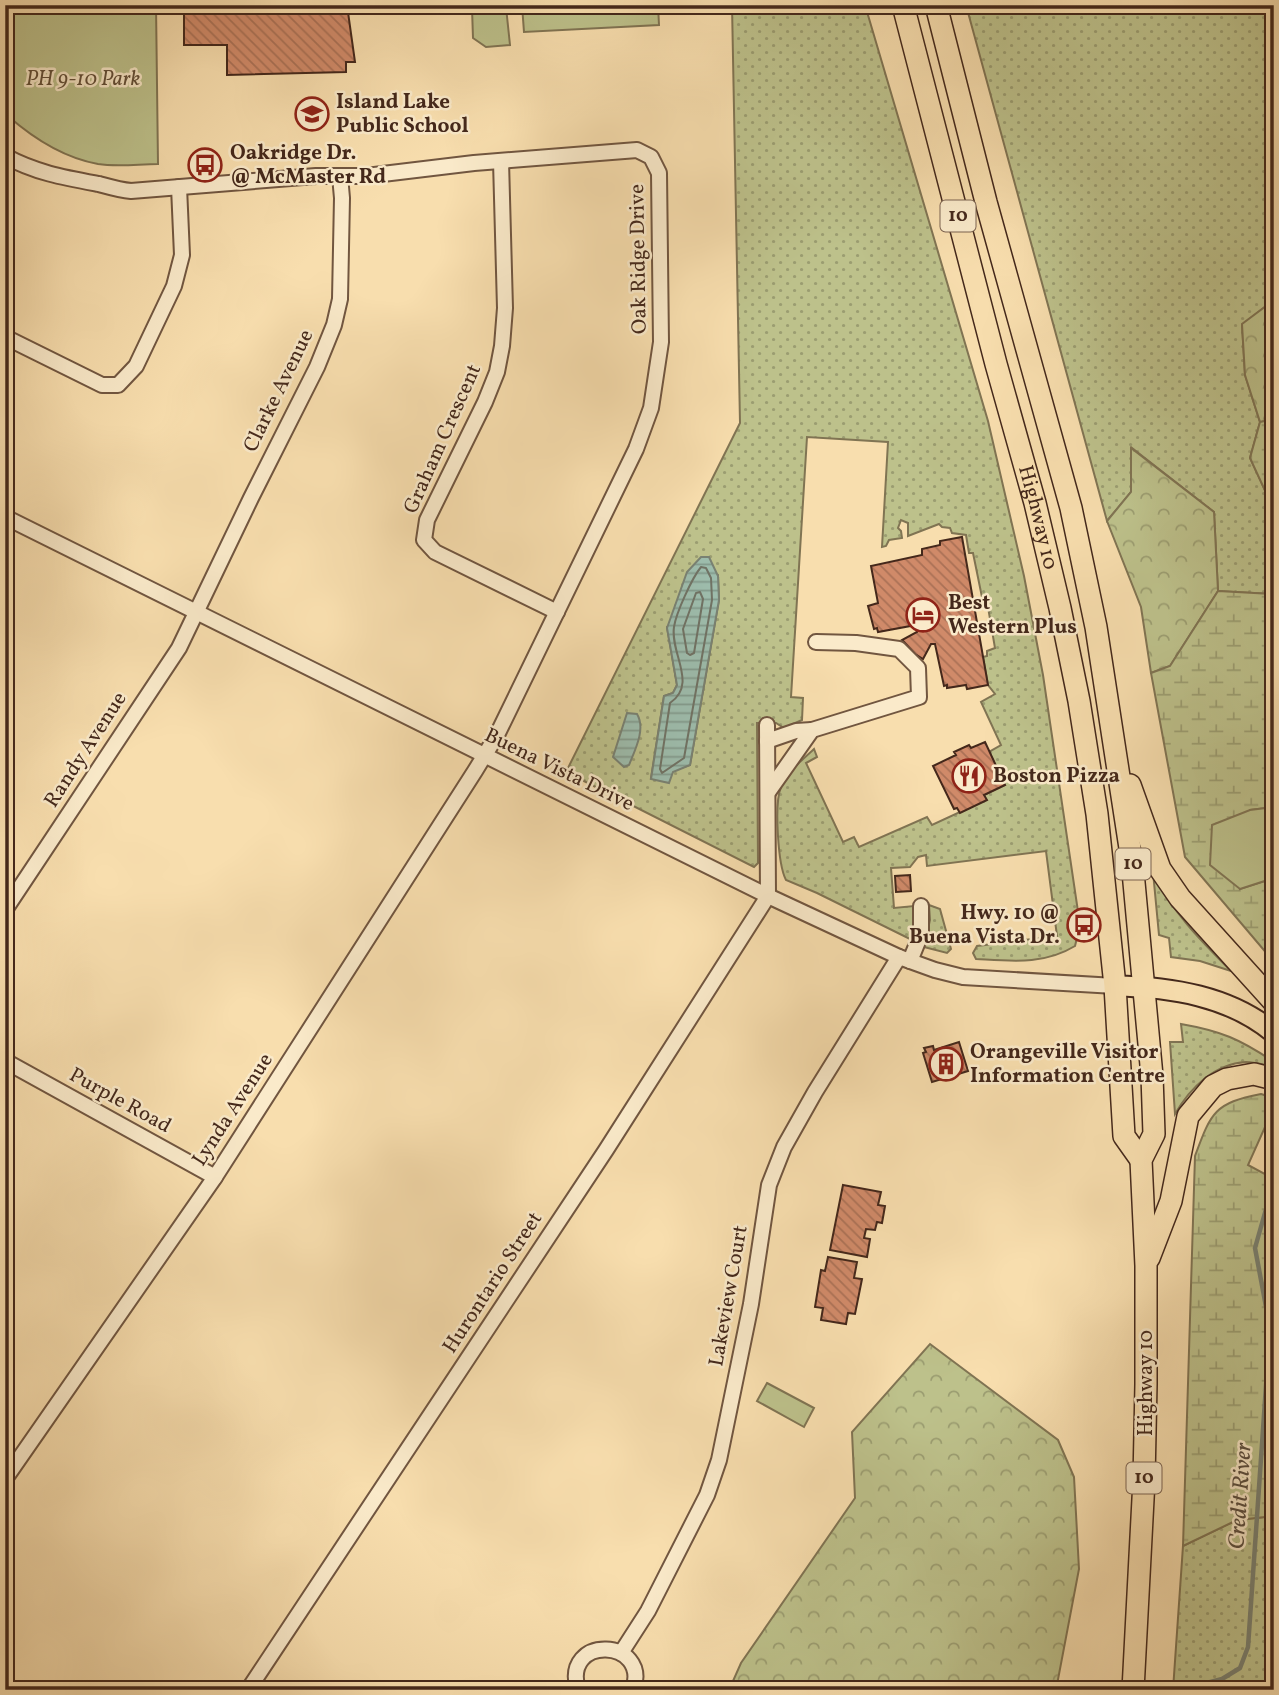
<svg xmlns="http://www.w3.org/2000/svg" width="1279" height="1695" font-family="Vollkorn,serif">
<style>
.grass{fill:url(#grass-dots);stroke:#807453;stroke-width:2;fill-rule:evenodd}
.forest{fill:url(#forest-crowns);stroke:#807453;stroke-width:2}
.wetland{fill:url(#wetland-marsh);stroke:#807453;stroke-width:2}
.green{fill:#bdc18b;stroke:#807453;stroke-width:2}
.water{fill:url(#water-rules);stroke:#798172;stroke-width:2}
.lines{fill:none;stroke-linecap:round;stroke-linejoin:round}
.shore{stroke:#707264;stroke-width:2}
.stream{stroke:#798172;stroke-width:4.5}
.building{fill:url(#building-back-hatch);stroke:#44281b;stroke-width:2}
.minor-casing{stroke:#715640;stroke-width:18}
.major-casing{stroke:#44281b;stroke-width:23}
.highway-casing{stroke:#44281b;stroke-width:24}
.minor{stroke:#faeaca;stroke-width:14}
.major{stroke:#f8deae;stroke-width:19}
.highway{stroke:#f8deae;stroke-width:21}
.labels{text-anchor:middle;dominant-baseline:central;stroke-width:5;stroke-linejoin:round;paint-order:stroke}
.shield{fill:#faeaca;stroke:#7b6250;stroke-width:2}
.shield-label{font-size:19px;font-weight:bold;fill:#44281b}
.park-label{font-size:21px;font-style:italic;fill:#624e37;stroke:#faeaca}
.poi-label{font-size:21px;font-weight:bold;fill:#44281b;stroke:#faeaca;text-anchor:start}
.street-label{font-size:21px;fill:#44281b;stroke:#faeaca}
.water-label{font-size:23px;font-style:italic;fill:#5a4d3f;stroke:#faeaca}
</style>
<defs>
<pattern id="grass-dots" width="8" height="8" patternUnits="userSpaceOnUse" patternTransform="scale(1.75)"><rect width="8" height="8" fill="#bdc18b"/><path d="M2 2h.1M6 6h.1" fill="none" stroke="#9b9d71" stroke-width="1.8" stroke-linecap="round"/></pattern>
<pattern id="forest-crowns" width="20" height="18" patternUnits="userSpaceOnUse" patternTransform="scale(1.75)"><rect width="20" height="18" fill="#bdc18b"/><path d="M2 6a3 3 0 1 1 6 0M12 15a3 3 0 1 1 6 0" fill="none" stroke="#9b9d71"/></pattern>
<pattern id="wetland-marsh" width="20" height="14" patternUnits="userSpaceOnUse" patternTransform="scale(1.75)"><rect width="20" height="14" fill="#bdc18b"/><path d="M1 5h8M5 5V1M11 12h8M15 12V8" fill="none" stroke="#9b9d71"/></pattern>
<pattern id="water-rules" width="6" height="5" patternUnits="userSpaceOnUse" patternTransform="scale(1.75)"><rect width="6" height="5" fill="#9dbcac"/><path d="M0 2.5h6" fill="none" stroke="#82998b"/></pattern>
<pattern id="building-back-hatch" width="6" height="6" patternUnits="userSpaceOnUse" patternTransform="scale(1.75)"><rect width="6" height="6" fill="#d08a69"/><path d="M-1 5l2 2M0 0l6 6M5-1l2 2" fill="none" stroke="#aa7156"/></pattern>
</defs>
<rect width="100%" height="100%" fill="#f8deae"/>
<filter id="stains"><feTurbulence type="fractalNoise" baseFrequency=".00286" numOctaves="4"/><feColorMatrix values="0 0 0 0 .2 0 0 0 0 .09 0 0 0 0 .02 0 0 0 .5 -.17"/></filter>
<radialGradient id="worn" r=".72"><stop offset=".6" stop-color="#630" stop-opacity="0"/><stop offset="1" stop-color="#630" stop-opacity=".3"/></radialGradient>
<g class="grass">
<path d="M732 5H865L988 421 1024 576 1043 675 1080 925 1075 946C1044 965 1012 961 976 959L973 953 977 946 1057 936 1046 851 927 866 926 855 918 857 910 867 891 868 894 908 914 906 915 920 910 939 817 893 786 880C778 865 774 804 781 787 785 774 803 759 814 749L817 757 806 763 843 842 854 837 859 847 927 817 932 825 986 800 984 795 1005 785 989 752 1001 745 981 702 995 694 988 685 983 657 987 656V651L995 648 988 607H984L973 553H969L966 535 952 533 950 528 942 527 939 524 908 536V523L901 520 898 528 901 531 902 538 889 540 886 546 882 547 888 442 807 437 791 697 803 698 802 720 784 728 776 723H757L758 863 754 867 566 772 740 423ZM718 576 719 600 690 765 651 778 664 696 673 693 677 685 667 627Z"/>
<polygon points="966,5 1274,5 1274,300 1242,325 1245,375 1260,422 1250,458 1274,510 1274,594 1218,591 1214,512 1132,448 1131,492 1107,521"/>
<path d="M1153 872C1172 912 1200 940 1231 971L1200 961 1171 957 1169 938 1159 935Z"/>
<polygon points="929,905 940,909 951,949 947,953 924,947 930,920"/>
<path d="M1181 1024C1221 1031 1240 1039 1274 1062V1067C1265 1065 1255 1062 1246 1062 1214 1064 1190 1088 1175 1114L1170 1042H1183Z"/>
<polygon points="1274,1516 1274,1690 1173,1690 1183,1546 1237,1520"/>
</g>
<g class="forest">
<polygon points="1274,300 1274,419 1260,422 1245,375 1242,324"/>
<polygon points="1131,448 1214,512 1218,591 1170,666 1151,673 1141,607 1107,521 1131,492"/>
<polygon points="930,1344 1058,1440 1074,1477 1079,1569 1056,1690 729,1690 741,1663 855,1498 852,1432"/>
</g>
<g class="wetland">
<polygon points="1274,419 1274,510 1250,458 1260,422"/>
<polygon points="1218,591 1274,594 1274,807 1250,810 1240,889 1274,878 1274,962 1185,857 1151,673 1170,666"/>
<path d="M1261 1094 1274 1098V1116L1265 1127 1248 1165 1274 1179V1516L1237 1520 1183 1546 1195 1156C1211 1113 1214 1103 1261 1094Z"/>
</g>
<g class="green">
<path d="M5 5H156L158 164C139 164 118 167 98 164 65 158 33 138 8 116L5 113Z"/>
<polygon points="522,5 658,5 659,25 524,32"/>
<polygon points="506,7 510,45 486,47 473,38 472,8"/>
<polygon points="1274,807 1274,878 1240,889 1210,865 1212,825 1250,810"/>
<polygon points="767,1383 814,1408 804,1427 757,1401"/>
</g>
<g class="water">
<polygon points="701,557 709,557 718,576 719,600 690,765 673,772 669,783 651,779 664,696 673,693 677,685 667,628 687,572"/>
<path d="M627 713 637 714C646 729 635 750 629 765L624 767 613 757Z"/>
</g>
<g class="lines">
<g class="shore">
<path d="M701 567 706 568 711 578 712 600 684 758 662 773 660 769 670 703C698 684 670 654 674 627 676 613 692 578 701 567Z"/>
<polygon points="700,592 703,599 694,653 690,655 687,653 683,629 696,593"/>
</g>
<polyline class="stream" points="1180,1690 1222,1679 1240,1668 1248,1647 1270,1328 1255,1248 1274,1181"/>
</g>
<g class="building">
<polygon points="184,5 347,5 355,62 346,62 346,72 227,75 227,45 184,45"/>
<polygon points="962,537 988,685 967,689 966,685 947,688 947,685 944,686 935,644 931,644 923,659 915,654 902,640 917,632 916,625 878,632 877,628 874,629 868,606 878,603 871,566 922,555 922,549 940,545 940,541"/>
<polygon points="985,742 1005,785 984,795 987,800 960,813 957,808 954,809 933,766 956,755 954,752 969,745 971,748"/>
<polygon points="910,875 911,891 896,892 895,876"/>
<polygon points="959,1042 968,1071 932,1082 923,1053 926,1052 924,1048 933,1046 934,1050"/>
<polygon points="843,1185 881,1192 878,1205 885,1206 882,1223 877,1222 875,1230 866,1229 864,1238 870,1239 867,1257 830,1250"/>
<polygon points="828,1257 857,1262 854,1278 862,1279 855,1314 848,1313 846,1324 821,1320 823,1308 815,1307 821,1270 825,1271"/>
</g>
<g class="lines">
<defs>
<g id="minor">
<path d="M5 156C36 173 66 178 99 184 110 187 120 190 131 191L316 176H366L474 163 637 150 651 157 659 173 661 342 651 408 636 449 497 735 475 771 215 1177 5 1479"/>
<polyline points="501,161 505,308 502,346 497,372 485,402 427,520 424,540 435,552 557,612"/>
<polyline points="5,337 102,385 118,385 136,366 174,286 182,255 179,187"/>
<polyline points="5,517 768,896 899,957 935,970 963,977 1115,986"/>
<polyline points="767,725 768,896"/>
<polyline points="767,741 796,731 812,730"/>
<polyline points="769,791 812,730 919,697 918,668 899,649 856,643 816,642"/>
<polyline points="5,910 179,648 251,498 317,367 334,325 340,299 342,198 340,176"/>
<polyline points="910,961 921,934 921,906"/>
<polyline points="5,1061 215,1177"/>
<polyline points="621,1653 648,1611 707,1495 719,1460 751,1304 769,1185 784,1147 815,1092 899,957"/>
<polyline points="248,1690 606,1150 768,896"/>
<path d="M578 1690C561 1634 651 1638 633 1690"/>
</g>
<path id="major" d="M1115 986C1171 987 1230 996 1274 1033"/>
<g id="highway">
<path id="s1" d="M903 5 996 364 1035 503 1060 608 1079 701 1097 814 1115 986 1124 1136 1141 1160"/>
<polyline points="936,5 986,202 1071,508 1096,627 1132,861 1152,1076 1154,1134 1141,1160 1146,1266 1146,1384 1144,1480 1133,1690"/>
<polyline points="1130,785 1160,869 1180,898 1274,1002"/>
<polyline points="1149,1258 1171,1201 1188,1116 1213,1086 1227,1079 1254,1074 1274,1079"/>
</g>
</defs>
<use href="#minor" class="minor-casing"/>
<use href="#major" class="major-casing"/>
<use href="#highway" class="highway-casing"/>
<use href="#minor" class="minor"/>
<use href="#major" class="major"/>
<use href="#highway" class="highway"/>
</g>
<defs>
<symbol id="school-ring" viewBox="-11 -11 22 22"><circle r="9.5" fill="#faeaca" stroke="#8f2418" stroke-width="1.5"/><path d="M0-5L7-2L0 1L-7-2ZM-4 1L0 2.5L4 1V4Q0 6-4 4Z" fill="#8f2418"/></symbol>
<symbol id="bus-ring" viewBox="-11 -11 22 22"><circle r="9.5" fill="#faeaca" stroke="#8f2418" stroke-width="1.5"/><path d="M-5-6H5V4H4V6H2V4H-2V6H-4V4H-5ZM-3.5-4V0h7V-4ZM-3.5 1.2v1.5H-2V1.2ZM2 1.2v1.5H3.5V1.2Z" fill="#8f2418"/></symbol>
<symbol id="hotel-ring" viewBox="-11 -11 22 22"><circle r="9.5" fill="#faeaca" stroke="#8f2418" stroke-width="1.5"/><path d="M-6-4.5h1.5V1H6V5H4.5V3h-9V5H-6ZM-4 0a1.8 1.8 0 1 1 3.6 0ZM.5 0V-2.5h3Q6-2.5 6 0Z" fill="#8f2418"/></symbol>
<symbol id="restaurant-ring" viewBox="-11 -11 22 22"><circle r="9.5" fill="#faeaca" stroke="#8f2418" stroke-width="1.5"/><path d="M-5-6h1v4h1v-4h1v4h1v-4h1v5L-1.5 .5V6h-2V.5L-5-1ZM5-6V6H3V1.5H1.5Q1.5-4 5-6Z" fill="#8f2418"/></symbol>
<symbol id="building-ring" viewBox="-11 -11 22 22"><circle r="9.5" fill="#faeaca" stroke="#8f2418" stroke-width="1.5"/><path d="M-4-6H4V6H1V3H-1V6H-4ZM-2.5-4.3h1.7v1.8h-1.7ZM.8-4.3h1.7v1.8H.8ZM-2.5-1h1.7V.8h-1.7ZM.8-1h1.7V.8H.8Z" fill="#8f2418"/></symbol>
</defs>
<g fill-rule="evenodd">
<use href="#school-ring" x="293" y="95" width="38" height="38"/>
<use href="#bus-ring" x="186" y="146" width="38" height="38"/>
<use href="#hotel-ring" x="904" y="596" width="38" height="38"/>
<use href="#restaurant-ring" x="950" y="757" width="38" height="38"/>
<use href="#bus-ring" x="1065" y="906" width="38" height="38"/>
<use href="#building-ring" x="927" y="1045" width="38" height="38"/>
</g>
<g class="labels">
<g class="shield">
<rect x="940.5" y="200.5" width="35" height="31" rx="5"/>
<rect x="1115.5" y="848.5" width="35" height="31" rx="5"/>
<rect x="1126.5" y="1462.5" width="35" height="31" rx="5"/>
</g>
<g class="shield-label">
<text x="958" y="216">10</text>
<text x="1133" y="864">10</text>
<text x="1144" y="1478">10</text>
</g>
<g class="park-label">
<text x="83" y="79">PH 9-10 Park</text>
</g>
<g class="poi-label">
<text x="336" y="102">Island Lake<tspan x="336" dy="24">Public School</tspan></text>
<text x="230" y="153">Oakridge Dr.<tspan x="230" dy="24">@ McMaster Rd</tspan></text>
<text x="948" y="603">Best<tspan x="948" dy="24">Western Plus</tspan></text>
<text x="993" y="776">Boston Pizza</text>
<text x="1060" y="913" text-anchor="end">Hwy. 10 @<tspan x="1060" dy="24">Buena Vista Dr.</tspan></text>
<text x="970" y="1052">Orangeville Visitor<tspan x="970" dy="24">Information Centre</tspan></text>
</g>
<g class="street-label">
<text transform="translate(639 259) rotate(-91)">Oak Ridge Drive</text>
<text transform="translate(279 391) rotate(-64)">Clarke Avenue</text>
<text transform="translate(443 439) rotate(-66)">Graham Crescent</text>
<text stroke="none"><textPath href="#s1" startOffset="530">Highway 10</textPath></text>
<text transform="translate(86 750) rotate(-57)">Randy Avenue</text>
<text transform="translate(559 770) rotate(26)">Buena Vista Drive</text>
<text transform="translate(120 1101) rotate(29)">Purple Road</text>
<text transform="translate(233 1110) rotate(-57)">Lynda Avenue</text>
<text transform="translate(493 1283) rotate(-57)">Hurontario Street</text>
<text transform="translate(729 1296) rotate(-80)">Lakeview Court</text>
<text transform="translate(1146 1383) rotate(-90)">Highway 10</text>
</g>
<g class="water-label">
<text transform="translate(1241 1496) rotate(-86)">Credit River</text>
</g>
</g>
<rect width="1279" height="1695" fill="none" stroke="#f8deae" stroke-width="28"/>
<rect x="7" y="7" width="1265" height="1681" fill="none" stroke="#44281b" stroke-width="3.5"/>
<rect x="14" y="14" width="1251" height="1667" fill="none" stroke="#44281b" stroke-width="2"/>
<rect width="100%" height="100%" filter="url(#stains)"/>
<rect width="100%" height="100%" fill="url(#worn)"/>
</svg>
